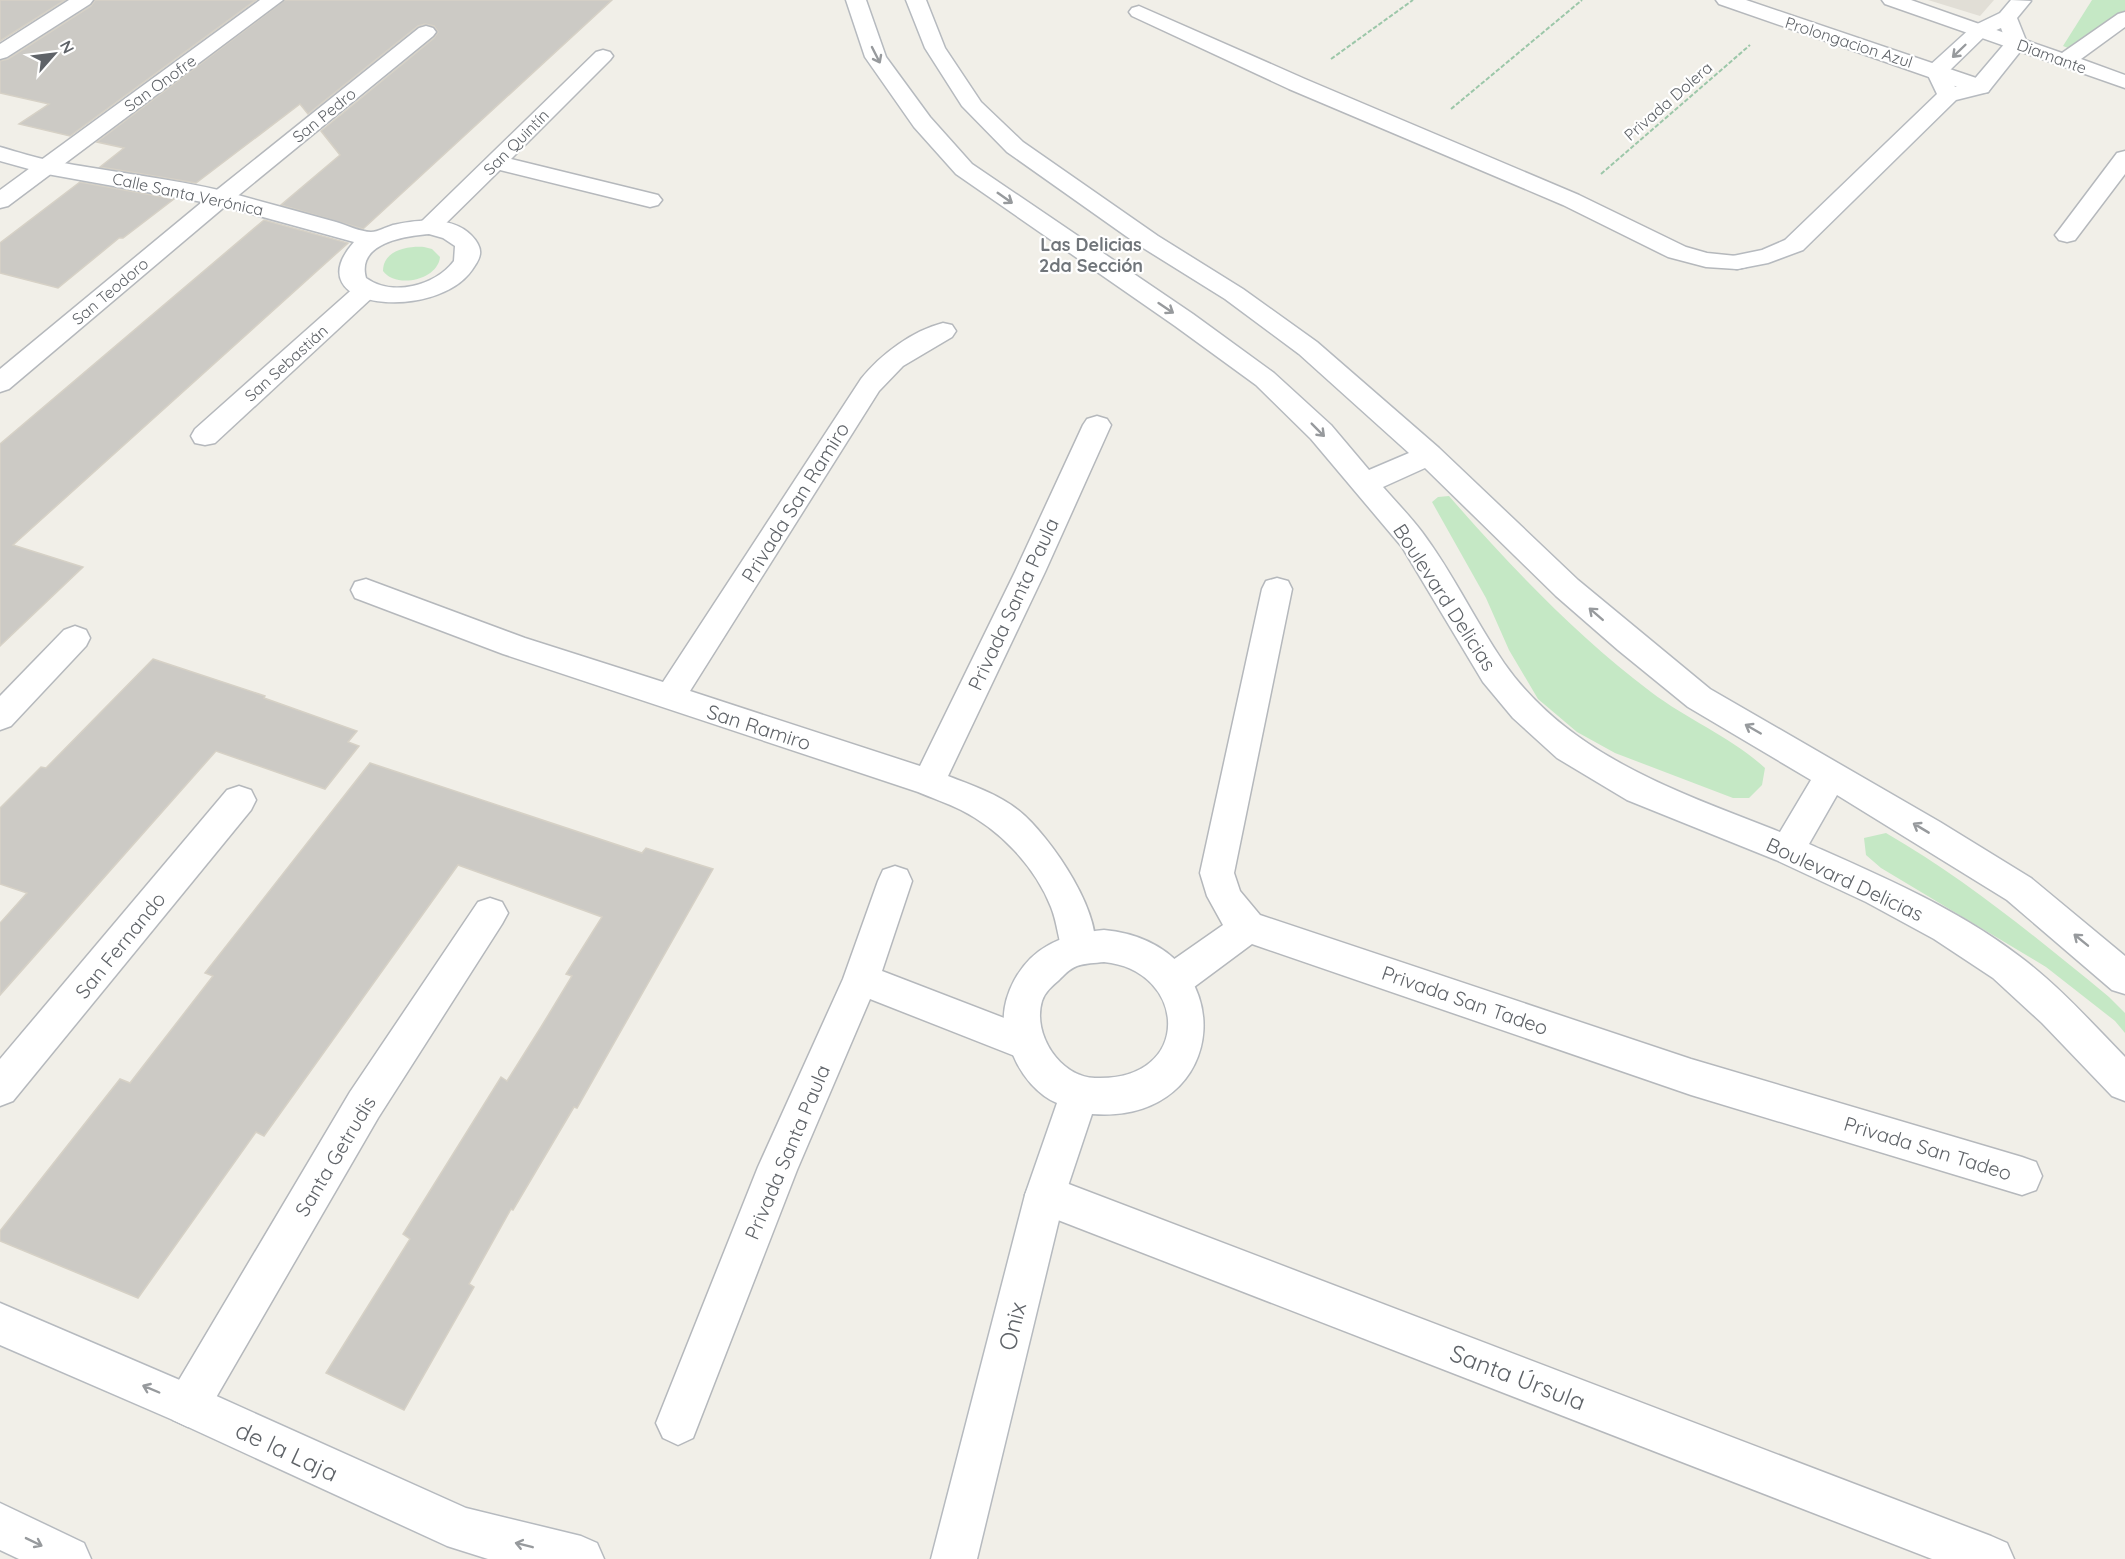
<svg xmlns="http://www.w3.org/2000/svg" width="2125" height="1559" font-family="Quicksand,sans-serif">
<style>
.education{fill:#e1ded6}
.green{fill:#c5e8c5}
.building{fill:#cccac5;stroke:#d6d1c6;stroke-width:1.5}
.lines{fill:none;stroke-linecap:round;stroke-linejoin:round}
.street-casing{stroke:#b5b8bc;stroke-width:3}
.secondary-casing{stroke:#b6babf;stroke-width:3}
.path{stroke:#9cc7a9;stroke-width:2;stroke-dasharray:4.5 2;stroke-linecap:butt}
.street{fill:#fff;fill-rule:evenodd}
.secondary{fill:#fff;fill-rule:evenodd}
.oneway{stroke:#979a9d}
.labels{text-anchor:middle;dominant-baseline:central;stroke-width:4.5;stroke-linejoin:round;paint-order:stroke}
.far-street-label{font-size:16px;fill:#5f6368;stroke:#fff}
.far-neighbourhood-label{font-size:18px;font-weight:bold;fill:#70757a;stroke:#fff}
.street-label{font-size:20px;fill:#5f6368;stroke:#fff}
.near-street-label{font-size:24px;fill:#5f6368;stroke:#fff}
</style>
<rect width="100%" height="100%" fill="#f1efe8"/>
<polygon class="education" points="1928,0 1994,0 1980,16"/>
<g class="green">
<polygon points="2092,0 2125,0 2125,18 2078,52 2063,46"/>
<path d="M424 247 432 249 440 257C438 280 396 289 383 271 383 250 408 246 424 247Z"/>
<path d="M1449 496C1510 566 1577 636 1651 692 1688 720 1731 737 1765 768L1762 785 1749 798H1733L1615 753 1577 732 1538 699 1509 650 1486 598 1432 502 1438 497Z"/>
<path d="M1886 833C1967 880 2037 938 2109 997L2125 1013V1033L2115 1021 2046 967 1881 868 1866 855 1864 838Z"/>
</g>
<g class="building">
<polygon points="0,0 65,0 0,41"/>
<polygon points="95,0 256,0 70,136 19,124 49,104 0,93 0,61 8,59 91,6"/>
<polygon points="285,0 612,0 363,229 281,205 340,155 321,131 434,38 438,32 434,26 425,24 418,26 308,114 300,104 196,183 100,167 124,148 97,142"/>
<polygon points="80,182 174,199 123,238 119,238 58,288 0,273 0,243"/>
<polygon points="264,220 348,243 13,545 83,567 0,646 0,444"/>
<polygon points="153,659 265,696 264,698 357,731 348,742 359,746 325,789 216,751 0,995 0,923 27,893 0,884 0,808 41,767 46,768"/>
<polygon points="370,763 642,853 646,848 713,869 577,1108 574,1107 513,1210 511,1209 469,1284 474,1287 404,1410 326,1373 410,1239 403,1234 501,1077 507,1081 541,1027 572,976 566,974 602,917 458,865 264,1136 256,1132 138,1298 0,1241 0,1231 120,1079 130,1083 213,976 205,973"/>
</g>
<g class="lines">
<defs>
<g id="street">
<polygon points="69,0 93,0 90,4 7,57 0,59 0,44"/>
<polygon points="260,0 283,0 8,206 0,208 0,190"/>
<polygon points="1716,0 1746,0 1988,82 1991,87 1988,92 1980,93 1972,92 1719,4"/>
<polygon points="1882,0 1911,0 2062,53 2118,14 2125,12 2125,27 2081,59 2125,75 2125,88 1885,4"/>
<polygon points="1139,6 1305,79 1579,195 1686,247 1707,253 1746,257 1749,262 1746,267 1737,269 1706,267 1668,257 1563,205 1289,89 1132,16 1129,12 1132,8"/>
<polygon points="426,26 433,28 436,32 433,36 229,203 9,389 0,392 0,369 213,193 419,28"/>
<polygon points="603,50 610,52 613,56 610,60 511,159 658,195 662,200 658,205 650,207 500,170 437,232 429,234 421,232 417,227 421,222 596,52"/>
<polygon points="2125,151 2125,174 2075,240 2067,242 2059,240 2055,235 2059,230 2117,153"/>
<polygon points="366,282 375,285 378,290 375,295 215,443 205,445 195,443 191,436 195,429 357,285"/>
<path d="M943 323 952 325 956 331 952 337 903 366 879 391 690 691 920 766 1015 572 1083 425 1087 419 1097 416 1107 419 1111 425 1045 572 948 776C971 785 998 794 1018 810 1049 834 1110 921 1092 960L1079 965 1066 960C1058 943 1058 924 1051 907 1035 866 999 829 961 810 947 803 932 798 918 792L503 654 355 598 351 590 355 582 366 579 525 638 663 682 861 379C881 354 912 331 943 323Z"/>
<polygon points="1277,578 1288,581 1292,589 1234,873 1240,891 1260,915 1691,1059 2022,1157 2036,1162 2042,1176 2036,1190 2022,1195 1691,1095 1252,944 1186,993 1173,997 1160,993 1155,981 1160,969 1223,925 1207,896 1200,873 1262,589 1266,581"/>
<polygon points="75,626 86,630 90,638 86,646 11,726 0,730 0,696 64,630"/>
<polygon points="239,786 251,790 256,800 251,810 13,1101 0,1106 0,1059 227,790"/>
<polygon points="895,866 907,870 912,881 882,971 1038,1031 1044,1043 1038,1055 1025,1060 870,999 797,1170 693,1438 678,1445 663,1438 656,1423 758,1167 843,979 878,881 883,870"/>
<polygon points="490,898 502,902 508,913 502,924 378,1118 203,1420 188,1427 173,1420 166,1405 173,1390 350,1092 478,902"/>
<polygon points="1045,1175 1991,1536 2007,1543 2014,1559 1932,1559 1045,1215 1031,1209 1025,1195 1031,1181"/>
</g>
<g id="secondary">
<path d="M846 0H866L886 57 930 117 972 164 1193 314 1274 373 1331 425 1369 470 1409 453 1299 354 1225 299 1140 246 1007 152 962 106 925 48 906 0H926L945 48 981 102 1023 142 1158 236 1243 289 1317 342 1439 448 1578 580 1710 689 1940 822 2031 878 2125 956V994L2112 990 2007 900 1837 795 1809 844C1881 876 1956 908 2019 956 2058 985 2091 1022 2125 1057V1101L2112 1096 2042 1023 1993 978 1934 939 1866 902 1776 860 1627 800 1557 758 1513 718 1483 682 1402 547 1311 439 1256 385 1175 326 956 174 914 127 865 57ZM1425 468 1556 596 1618 650 1688 707 1811 780 1780 832C1679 792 1570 757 1504 663 1475 621 1453 573 1422 532 1410 516 1396 502 1383 487Z"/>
<path d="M2011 0 2031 1 2017 18 2027 43 1988 92 1956 100 1803 250 1768 263 1737 269 1728 267 1725 262 1728 257 1762 250 1785 240 1937 94 1926 71 1929 66 1973 26 2000 13ZM2001 28 2006 42 1972 82 1955 87 1948 72 1987 34Z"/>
<path d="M0 147C18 152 35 158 53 161 110 172 170 178 227 192 263 202 300 212 336 222 346 225 361 232 371 232 378 232 386 227 393 225 416 220 451 215 471 235 476 240 481 247 480 254 479 261 475 265 472 270 436 322 294 310 354 242L219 205 47 174 0 161ZM429 234 443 238 455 246 454 261C435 286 392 297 366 278 356 243 405 236 429 234Z"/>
<path d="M1104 930C1244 943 1233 1125 1092 1114L1065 1195 977 1559H931L1025 1195 1057 1103C1038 1095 1022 1076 1014 1057 1010 1048 1005 1037 1004 1027 1001 996 1020 961 1047 946 1064 936 1084 932 1104 930ZM1104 962C1188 970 1194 1082 1095 1078 1060 1077 1032 1034 1042 1001 1045 992 1052 986 1059 980 1064 975 1069 969 1077 966 1085 963 1095 963 1104 962Z"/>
<polygon points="0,1303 203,1390 466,1508 581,1536 597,1543 604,1559 488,1559 447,1546 173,1420 0,1345"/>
<polygon points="0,1503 84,1543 91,1559 19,1559 0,1550"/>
</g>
</defs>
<use href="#street" class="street-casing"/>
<use href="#secondary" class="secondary-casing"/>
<g class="path">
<polyline points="1331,59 1413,0"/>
<polyline points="1451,109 1582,0"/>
<polyline points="1601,174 1750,45"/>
</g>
<use href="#street" class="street"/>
<use href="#secondary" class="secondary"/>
</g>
<defs><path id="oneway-shaft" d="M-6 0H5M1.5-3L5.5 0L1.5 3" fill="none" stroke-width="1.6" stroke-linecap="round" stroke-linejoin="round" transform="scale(1.5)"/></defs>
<g class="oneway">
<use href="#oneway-shaft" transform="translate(1959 51) rotate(136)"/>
<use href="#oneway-shaft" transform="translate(876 55) rotate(63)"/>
<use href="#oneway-shaft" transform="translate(1005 198) rotate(35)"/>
<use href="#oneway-shaft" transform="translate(1166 308) rotate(34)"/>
<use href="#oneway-shaft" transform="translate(1318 430) rotate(45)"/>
<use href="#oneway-shaft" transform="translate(1596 614) rotate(-139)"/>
<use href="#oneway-shaft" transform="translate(1753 729) rotate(-150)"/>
<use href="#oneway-shaft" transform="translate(1921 828) rotate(-149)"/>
<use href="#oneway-shaft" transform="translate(2081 940) rotate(-141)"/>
<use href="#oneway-shaft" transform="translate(151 1389) rotate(-157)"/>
<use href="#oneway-shaft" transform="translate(34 1542) rotate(26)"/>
<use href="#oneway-shaft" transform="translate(524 1545) rotate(-166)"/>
</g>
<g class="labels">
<g class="far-street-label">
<text transform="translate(1849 42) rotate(18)">Prolongacion Azul</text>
<text transform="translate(2052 56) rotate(20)">Diamante</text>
<text transform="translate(160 83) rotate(-36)">San Onofre</text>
<text transform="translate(1668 101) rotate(-41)">Privada Dolera</text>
<text transform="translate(324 115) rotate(-39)">San Pedro</text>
<text transform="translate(516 142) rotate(-45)">San Quintín</text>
<text transform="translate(188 194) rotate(12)">Calle Santa Verónica</text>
<text transform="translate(110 291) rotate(-40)">San Teodoro</text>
<text transform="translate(286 363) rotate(-42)">San Sebastián</text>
</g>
<g class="far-neighbourhood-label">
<text x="1091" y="244">Las Delicias<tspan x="1091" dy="21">2da Sección</tspan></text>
</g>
<g class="street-label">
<text transform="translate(795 502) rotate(-58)">Privada San Ramiro</text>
<text transform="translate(1445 597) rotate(57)">Boulevard Delicias</text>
<text transform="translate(1013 604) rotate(-65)">Privada Santa Paula</text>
<text transform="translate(759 727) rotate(18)">San Ramiro</text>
<text transform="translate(1845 879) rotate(25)">Boulevard Delicias</text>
<text transform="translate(120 945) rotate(-51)">San Fernando</text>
<text transform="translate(1465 1000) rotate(19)">Privada San Tadeo</text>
<text transform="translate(1928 1148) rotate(17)">Privada San Tadeo</text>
<text transform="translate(787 1152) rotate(-67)">Privada Santa Paula</text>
<text transform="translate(335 1156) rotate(-59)">Santa Getrudis</text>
</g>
<g class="near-street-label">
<text transform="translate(1012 1326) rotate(-76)">Onix</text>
<text transform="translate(1518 1377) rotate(21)">Santa Úrsula</text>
<text transform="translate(287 1451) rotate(25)">de la Laja</text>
</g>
</g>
<g transform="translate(54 54) rotate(62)" stroke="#ffffff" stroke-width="4.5" paint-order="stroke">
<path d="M0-4.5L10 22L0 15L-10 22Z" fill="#5f6368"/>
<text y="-9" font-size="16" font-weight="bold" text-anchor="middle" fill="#5f6368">N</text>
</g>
</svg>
